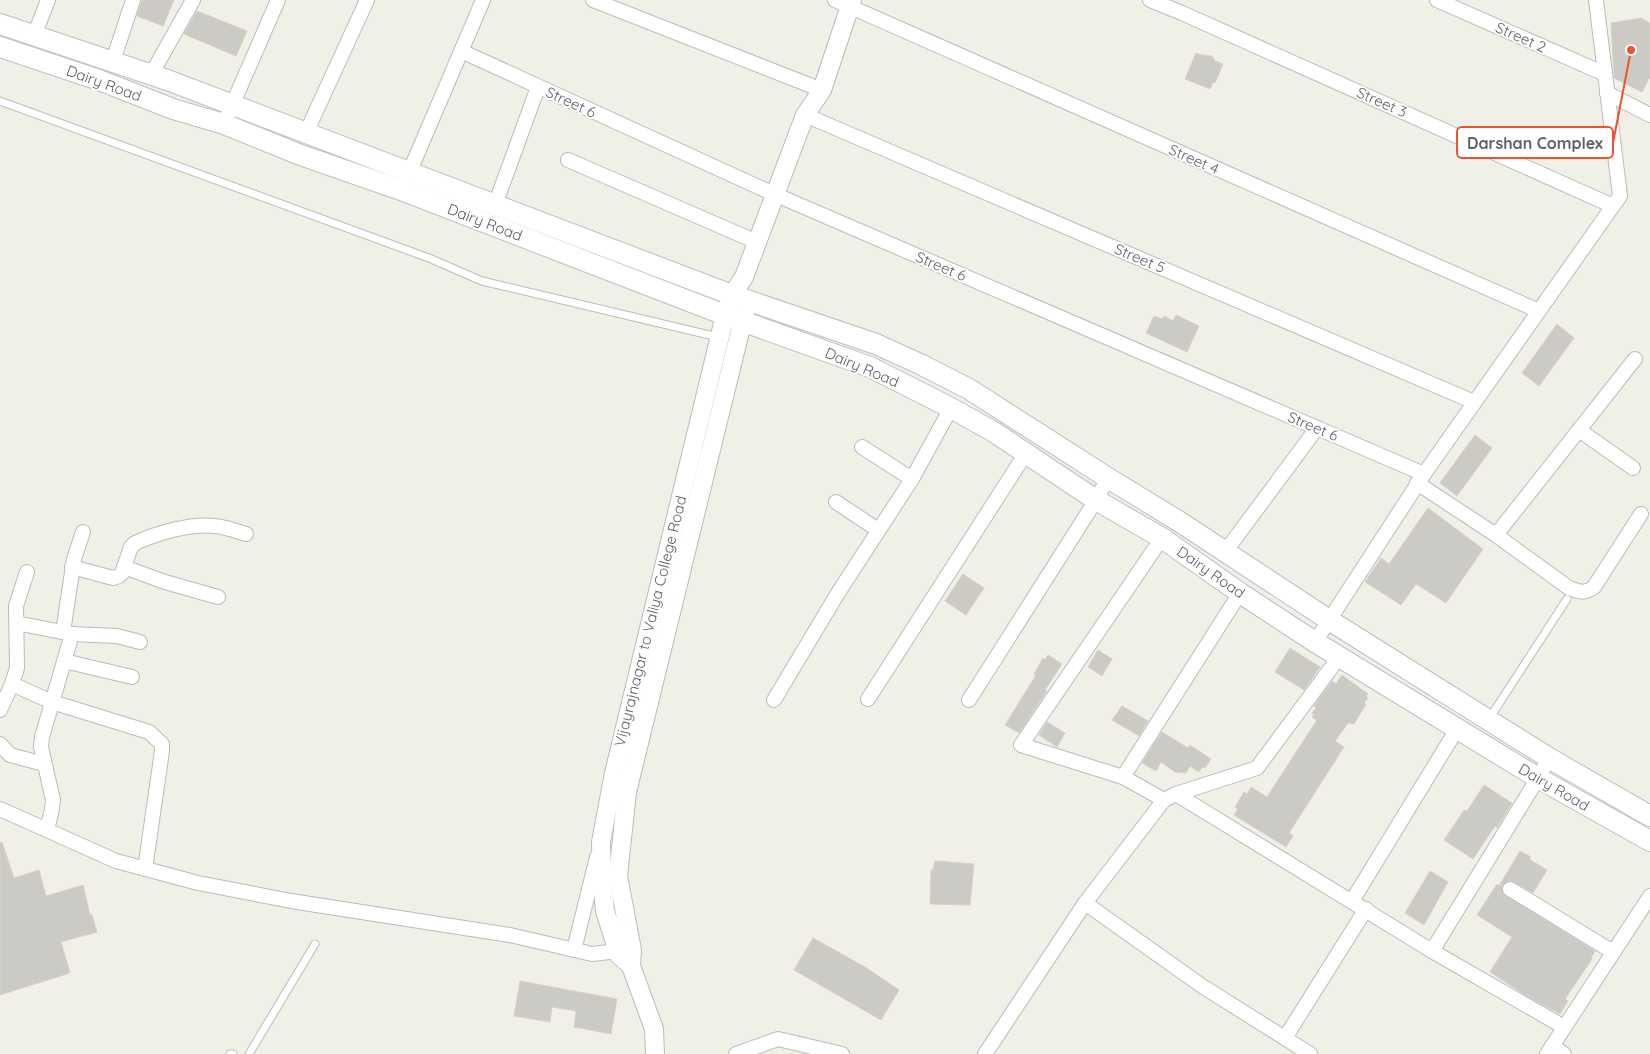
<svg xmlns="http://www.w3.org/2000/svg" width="1650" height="1054" font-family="Quicksand,sans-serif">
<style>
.building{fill:#cccac4;stroke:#d6d3c5}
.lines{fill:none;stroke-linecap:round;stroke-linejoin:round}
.service-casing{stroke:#b9bbc1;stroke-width:9}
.minor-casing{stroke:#b9bbc1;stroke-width:16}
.tertiary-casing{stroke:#b9bbc1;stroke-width:20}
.secondary-casing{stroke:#bcbec5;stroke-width:22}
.service{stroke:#fff;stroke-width:7}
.minor{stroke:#fff;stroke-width:14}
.tertiary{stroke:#fff;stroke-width:18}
.secondary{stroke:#fff;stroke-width:20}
.labels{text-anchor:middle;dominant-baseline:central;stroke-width:4;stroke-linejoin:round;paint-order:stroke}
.street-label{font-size:15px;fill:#5e6168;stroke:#fff}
.leader{fill:none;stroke:#f1512d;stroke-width:2}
.callout-dot{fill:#f1512d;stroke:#fff;stroke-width:2}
.callout{fill:#fff;stroke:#f1512d;stroke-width:2}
.callout-label{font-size:16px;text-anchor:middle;font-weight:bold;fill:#5e6168}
</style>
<rect width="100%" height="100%" fill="#f1f0e7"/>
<g class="building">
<polygon points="142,0 174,0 163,26 137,16"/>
<polygon points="197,11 247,31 236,56 184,34"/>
<polygon points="1641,18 1650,23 1650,77 1642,92 1614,78 1611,23"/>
<polygon points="1196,53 1202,55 1212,56 1215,61 1223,64 1215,83 1213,82 1210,89 1185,79"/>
<polygon points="1176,315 1199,326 1187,352 1146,333 1154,316 1162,319 1164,316 1173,321"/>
<polygon points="1557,324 1574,338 1539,386 1522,373"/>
<polygon points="1475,435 1492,448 1457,496 1440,483"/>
<polygon points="1428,508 1483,549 1446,603 1416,584 1401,605 1365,582 1381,558 1389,564"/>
<polygon points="963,574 984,588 966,615 945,601"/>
<polygon points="1290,648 1320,667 1304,690 1275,672"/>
<polygon points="1098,650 1112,659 1102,676 1088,667"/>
<polygon points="1048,655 1062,664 1045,690 1047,691 1019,733 1005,725 1036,675 1034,674 1043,658 1045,660"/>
<polygon points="1342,675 1368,694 1366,696 1368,698 1364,703 1366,704 1354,724 1348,723 1335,741 1344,747 1289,833 1293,836 1286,847 1234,815 1238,809 1235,807 1244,792 1247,794 1251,787 1267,797 1317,720 1312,717 1314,714 1312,713 1316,708 1314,706 1332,681 1336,684"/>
<polygon points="1122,706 1148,721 1139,736 1112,720"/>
<polygon points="1047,722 1065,733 1057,747 1039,735"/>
<polygon points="1162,732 1188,748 1190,745 1211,759 1205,768 1202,767 1199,772 1190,766 1186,773 1175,772 1161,762 1156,771 1142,763"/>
<polygon points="1484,785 1512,803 1497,828 1495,826 1473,859 1444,840 1464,810 1467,811"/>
<polygon points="2,842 14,878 39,870 46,896 83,885 90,915 92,915 97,932 61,942 70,973 0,995 0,843"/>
<polygon points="1520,851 1531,857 1529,859 1547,870 1533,893 1510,880 1502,885 1503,894 1595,951 1591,958 1592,959 1565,999 1568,1001 1560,1014 1525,995 1490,972 1512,937 1477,915 1497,884 1499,886"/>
<polygon points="935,861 974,864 970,905 930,904 931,870 933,870"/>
<polygon points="1430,871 1448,882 1424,925 1405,913"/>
<polygon points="813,938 865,967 899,990 881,1020 794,970"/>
<polygon points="520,981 617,999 611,1034 574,1027 576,1011 552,1007 550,1022 514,1016"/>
</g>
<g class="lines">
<defs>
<g id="service">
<polyline points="0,101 429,258 482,281 718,337"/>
<polyline points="1489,719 1567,599"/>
<polyline points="230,1054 233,1054"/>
<polyline points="249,1054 315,944"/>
</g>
<g id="minor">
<polyline points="593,0 822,90"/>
<polyline points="835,0 1539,311"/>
<polyline points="1150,0 1182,13 1613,206"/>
<polyline points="1437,0 1605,74"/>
<polyline points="34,36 48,0"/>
<polyline points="461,51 774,194 1424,474"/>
<polyline points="113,61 133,0"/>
<polyline points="151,75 193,0"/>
<polyline points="1607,93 1650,115"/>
<polyline points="805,115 1474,402"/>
<polyline points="224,124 278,0"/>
<polyline points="306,133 367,0"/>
<polyline points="568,160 757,242"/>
<polyline points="406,180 483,0"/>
<polyline points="495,205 538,87"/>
<polyline points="1579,430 1633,468"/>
<polyline points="862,447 912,479"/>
<path d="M1417 483 1496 535 1569 588C1579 592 1585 594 1594 587L1641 514"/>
<polyline points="836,502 878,530"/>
<polyline points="1496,535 1635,359"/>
<polyline points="1162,538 1021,745 1123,777 1164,800"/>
<polyline points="1225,552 1317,428"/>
<path d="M72 567 113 578 119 576 122 573 131 547 135 543C157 533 191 523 215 526 226 527 236 531 246 534"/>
<polyline points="124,567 165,582 218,597"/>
<polyline points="16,623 72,634 117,636 140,642"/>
<polyline points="63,632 74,559 83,532"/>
<polyline points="1315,642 1424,474 1620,196 1596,0"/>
<polyline points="64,661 132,677"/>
<polyline points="12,684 52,702 149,732 162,744 162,751 145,869"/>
<polyline points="868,699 1026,453"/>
<polyline points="774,700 838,593 912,479 951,408"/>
<polyline points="969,700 1096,500 1108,478"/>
<polyline points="0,710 12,684 17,668 16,606 27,572"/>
<polyline points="0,744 10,755 44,764"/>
<polyline points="1123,777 1240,593"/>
<polyline points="1176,794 1432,951 1564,1027"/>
<polyline points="0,809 116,861 198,883 291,901 510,935 592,954 618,951"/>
<polyline points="47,830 52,809 53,800 41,747 42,737 72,634"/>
<polyline points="1510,889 1613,952"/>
<polyline points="1352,901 1457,729"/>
<polyline points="1085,903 1202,986 1310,1054"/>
<polyline points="574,950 597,857"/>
<polyline points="1432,951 1538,778 1549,758"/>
<polyline points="1285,1038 1366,909"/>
<polyline points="1552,1046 1564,1054"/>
<polyline points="736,1054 778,1039 842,1054"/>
<polyline points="985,1054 1085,903 1164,800 1176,794 1257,768 1340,656"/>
<polyline points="1547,1054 1650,896"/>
</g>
<g id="tertiary">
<polyline points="631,966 619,955 605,911 602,880 601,842 614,773 725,315 732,295 744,277 805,115 822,90 852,0"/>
<polyline points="655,1054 654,1029 631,966 632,950 618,876 627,792 746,307"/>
</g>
<g id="secondary">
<polyline points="0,24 170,81 732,295 876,344 920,364 969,389 1108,478 1180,522 1329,620 1549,758 1650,816"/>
<polyline points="0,47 99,80 173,109 224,124 298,154 401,190 725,315 870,367 951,408 994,432 1096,500 1162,538 1240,593 1315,642 1538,778 1650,841"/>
</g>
</defs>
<use href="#service" class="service-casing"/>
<use href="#minor" class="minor-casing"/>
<use href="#tertiary" class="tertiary-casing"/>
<use href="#secondary" class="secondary-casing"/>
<use href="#service" class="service"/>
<use href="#minor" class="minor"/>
<use href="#tertiary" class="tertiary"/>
<use href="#secondary" class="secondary"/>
</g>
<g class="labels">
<g class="street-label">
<text transform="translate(1521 37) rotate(24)">Street 2</text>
<text transform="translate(104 83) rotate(20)">Dairy Road</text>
<text transform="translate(571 102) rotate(25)">Street 6</text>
<text transform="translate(1382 102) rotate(24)">Street 3</text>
<text transform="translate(1194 159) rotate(24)">Street 4</text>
<text transform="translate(485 222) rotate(21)">Dairy Road</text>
<text transform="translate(1140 258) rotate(23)">Street 5</text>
<text transform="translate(941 266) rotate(23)">Street 6</text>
<text transform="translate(862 367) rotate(23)">Dairy Road</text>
<text transform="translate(1313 426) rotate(23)">Street 6</text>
<text transform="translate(1211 572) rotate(35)">Dairy Road</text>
<text transform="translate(650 621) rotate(-76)">Vijayrajnagar to Valiya College Road</text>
<text transform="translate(1554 787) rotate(30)">Dairy Road</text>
</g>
</g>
<path class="leader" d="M1631 50L1613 143"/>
<circle class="callout-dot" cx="1631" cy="50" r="5"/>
<rect class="callout" x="1457" y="127" width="156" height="31" rx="5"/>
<g class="callout-label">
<text x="1535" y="149">Darshan Complex</text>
</g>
</svg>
